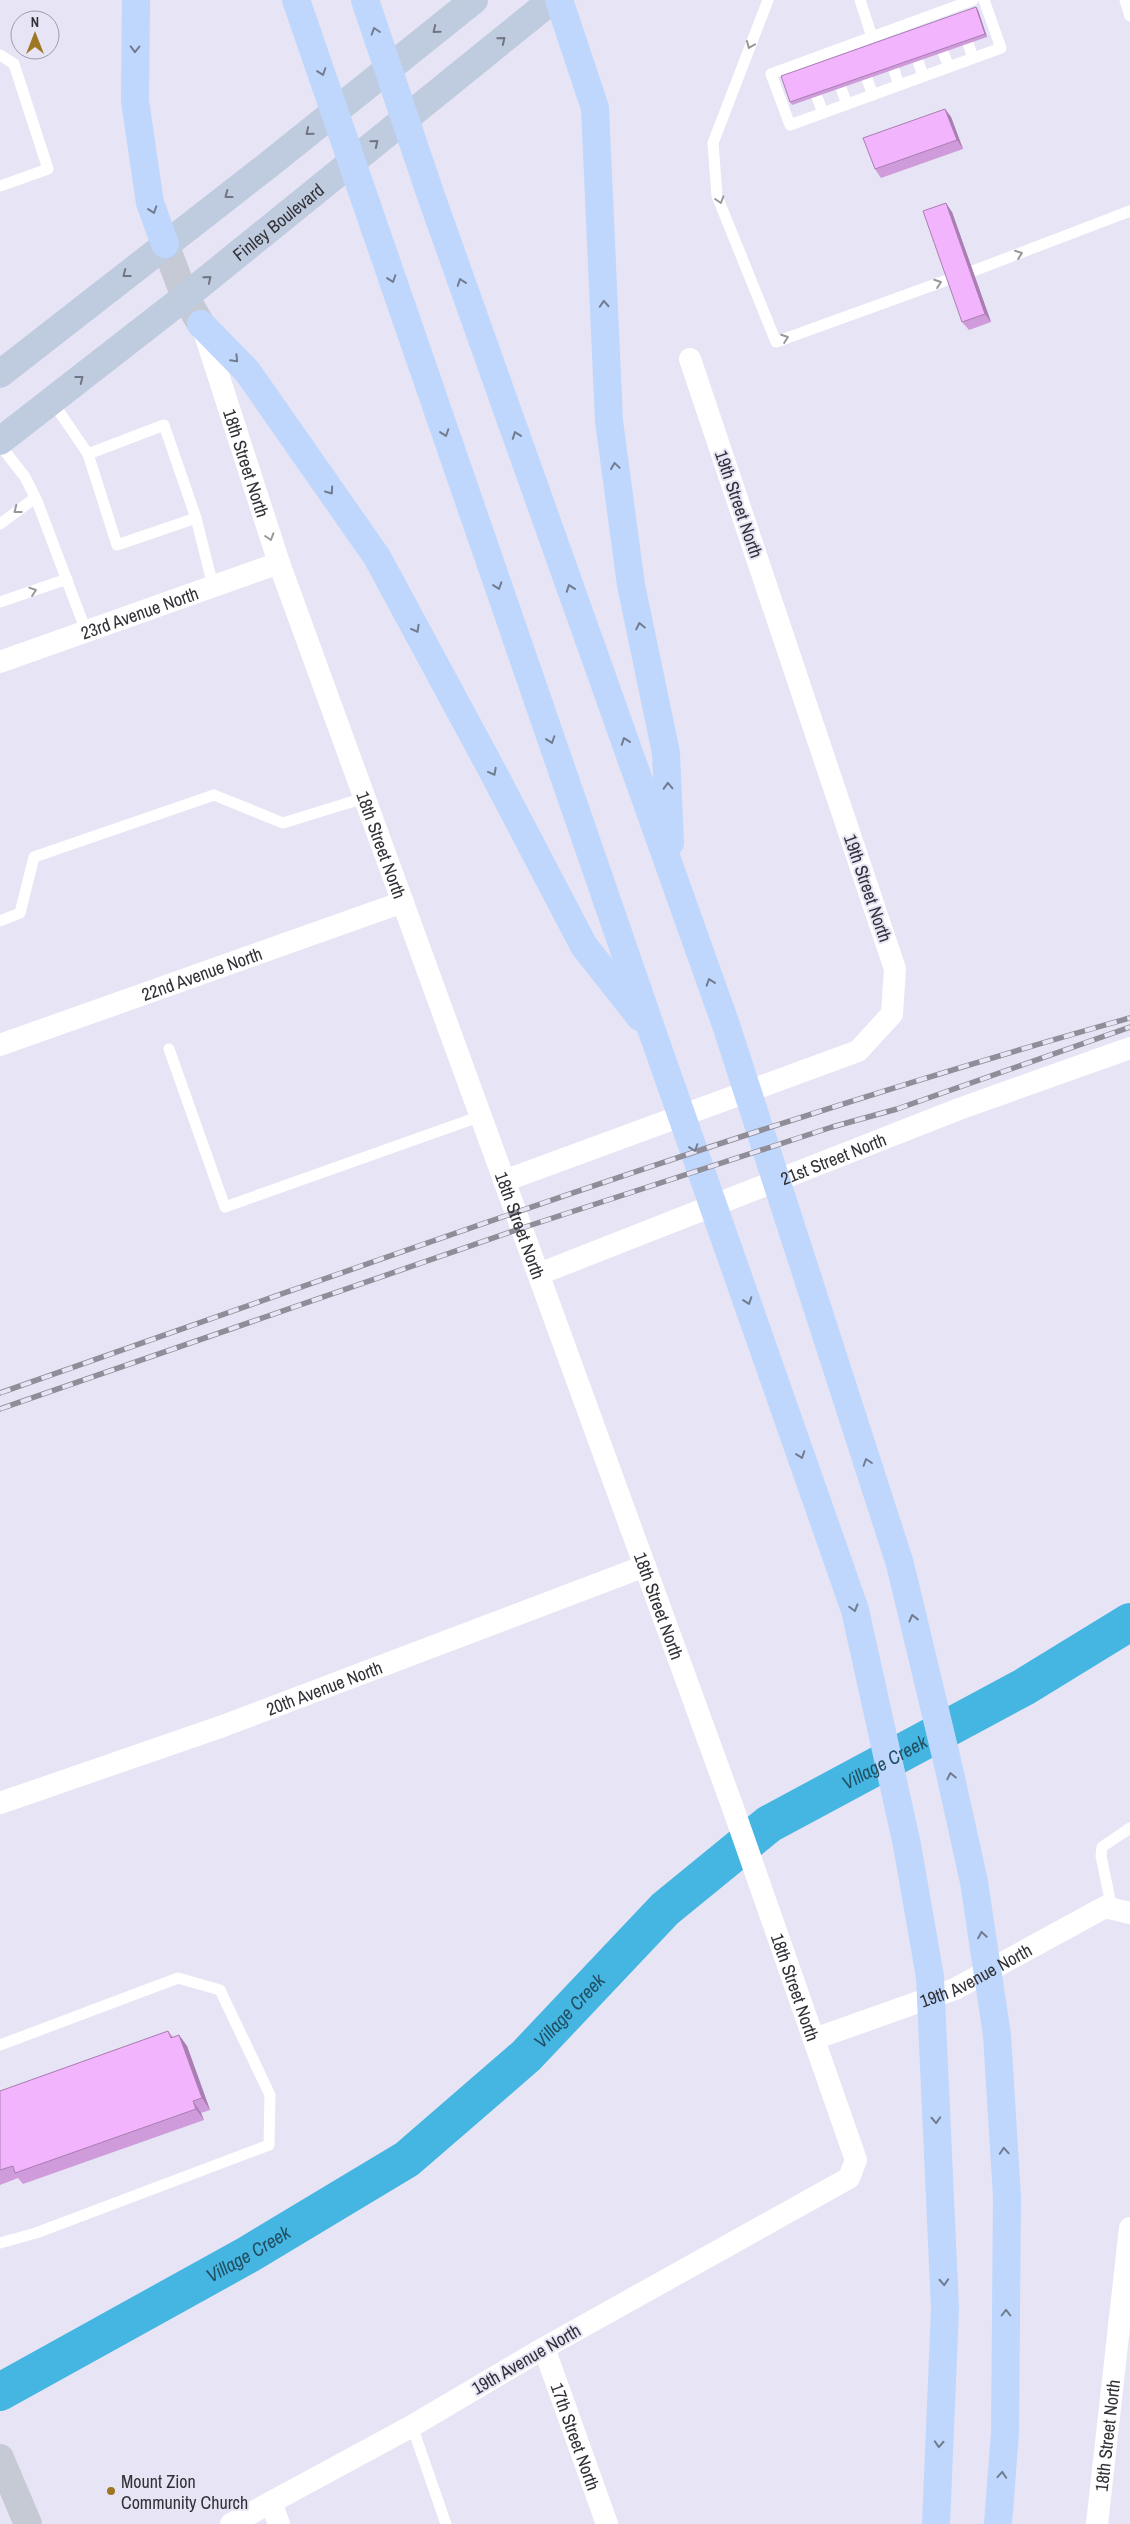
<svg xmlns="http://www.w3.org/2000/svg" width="1130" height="2524" font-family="'Archivo Narrow',sans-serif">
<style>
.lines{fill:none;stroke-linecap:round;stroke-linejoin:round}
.river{stroke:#45b5e2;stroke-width:38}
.lane{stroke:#fff;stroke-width:11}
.street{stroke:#fff;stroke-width:22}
.secondary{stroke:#c5cad4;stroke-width:28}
.primary{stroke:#bfcbde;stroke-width:28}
.highway{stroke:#bfd7fc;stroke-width:28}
.rail-casing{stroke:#8e8d98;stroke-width:5.5}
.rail{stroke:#e7e5f5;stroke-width:4;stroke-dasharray:11;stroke-linecap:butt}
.wall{fill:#cf9bda}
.shaded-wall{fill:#a97eb1}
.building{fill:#f1b4fd;stroke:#a97eb1}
.oneway{stroke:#717682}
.oneway2{stroke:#717c90}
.oneway3{stroke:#98989b}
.poi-dot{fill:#9d7724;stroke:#e7e5f5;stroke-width:2}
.labels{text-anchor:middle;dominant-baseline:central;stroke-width:4;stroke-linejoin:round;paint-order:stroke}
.street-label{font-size:18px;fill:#323137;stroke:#e7e5f5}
.poi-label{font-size:18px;fill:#323137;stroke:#e7e5f5;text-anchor:start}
.water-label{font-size:19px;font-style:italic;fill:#225063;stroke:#e7e5f5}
</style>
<rect width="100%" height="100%" fill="#e7e5f5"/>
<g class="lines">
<path class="river" id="s1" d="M0 2392 249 2254 407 2159 526 2056 665 1909 769 1824 1024 1687 1130 1622"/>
<g class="lane">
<polyline points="768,0 713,143 717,196 776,342 950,279"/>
<polyline points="860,0 872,37"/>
<polyline points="973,0 771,74 790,125 1001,48 984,0"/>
<polyline points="1125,0 1130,16"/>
<polyline points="968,43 973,58"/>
<polyline points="943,52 949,67"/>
<polyline points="0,55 14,64 48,169 0,186"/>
<polyline points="918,61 923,76"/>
<polyline points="894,70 899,85"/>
<polyline points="867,79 873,95"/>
<polyline points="841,88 847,104"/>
<polyline points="817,97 823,113"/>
<polyline points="973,271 1130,211"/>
<polyline points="52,401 88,454 117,545 196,518 164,425 88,454"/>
<polyline points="0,445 25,477 37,501 86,631"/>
<polyline points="196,518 213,586"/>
<polyline points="0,524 35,498"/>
<polyline points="0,602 67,579"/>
<polyline points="0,921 20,913 34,857 214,795 283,823 364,798"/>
<polyline points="169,1049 225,1207 481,1116"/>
<polyline points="1112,1909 1101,1856 1102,1847 1130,1828"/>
<polyline points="0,2045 178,1978 220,1990 270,2095 269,2145 36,2233 0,2243"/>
<polyline points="412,2426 446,2524"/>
</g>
<g class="street">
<path id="s2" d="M202 325 279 563 733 1808 856 2160 849 2178 544 2348 412 2426 231 2524"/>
<path id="s3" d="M0 662 279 563"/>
<path id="s4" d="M0 1045 403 902"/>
<polyline points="504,1181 858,1051 892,1014 895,969 690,359"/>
<path id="s5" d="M539 1274 959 1109 1130 1048"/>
<path id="s6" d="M0 1803 223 1726 645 1566"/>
<path id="s7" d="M814 2039 955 1989 1105 1907 1130 1913"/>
<path id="s8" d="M544 2348 607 2524"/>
<polyline points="271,2502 279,2524"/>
<path id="s9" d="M1097 2524 1130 2228"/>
</g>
<g class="secondary">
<polyline points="165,244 185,297 201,324"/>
<polyline points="0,2458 28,2524"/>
</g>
<g class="primary">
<polyline points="0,374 267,166 474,0"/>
<path id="s10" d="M0 441 185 297 552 0"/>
</g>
<g class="highway">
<polyline points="136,0 135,101 150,203 165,244"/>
<polyline points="296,0 653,1034 855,1610 907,1845 930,1977 945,2309 936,2524"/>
<polyline points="365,0 430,193 727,1028 900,1564 949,1769 974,1882 997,2035 1007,2197 1005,2433 998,2524"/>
<polyline points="559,0 595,108 609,421 631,585 666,753 670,843"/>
<polyline points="201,324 247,371 377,557 493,772 584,946 640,1017"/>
</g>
<defs>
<g id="rail">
<path d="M0 1393C374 1262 748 1125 1130 1018"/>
<polyline points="0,1409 522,1228 832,1127 897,1109 1130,1027"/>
</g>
</defs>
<use href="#rail" class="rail-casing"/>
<use href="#rail" class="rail"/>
</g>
<g class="wall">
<polygon points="976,7 978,10 987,37 792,105 790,102"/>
<polygon points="945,109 951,117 963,149 881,178 875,169"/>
<polygon points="952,212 991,322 969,330 962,322"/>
<polygon points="168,2031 173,2037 179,2035 187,2046 210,2110 201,2113 204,2120 23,2184 18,2178 0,2185 0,2091"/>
</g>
<g class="shaded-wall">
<polygon points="976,7 978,10 987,37 985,34"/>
<polygon points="945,109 951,117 963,149 957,140"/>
<polygon points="946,203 952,212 991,322 985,314"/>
<polygon points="179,2035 187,2046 210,2110 202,2098"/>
<polygon points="193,2101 201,2113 204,2120 196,2109"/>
</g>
<g class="building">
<polygon points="976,7 985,34 790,102 781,76"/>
<polygon points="945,109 957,140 875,169 863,138"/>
<polygon points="946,203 985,314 962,322 923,211"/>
<polygon points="168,2031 171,2038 179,2035 202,2098 193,2101 196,2109 15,2173 13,2166 0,2170 0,2091"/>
</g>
<defs><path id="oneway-chevron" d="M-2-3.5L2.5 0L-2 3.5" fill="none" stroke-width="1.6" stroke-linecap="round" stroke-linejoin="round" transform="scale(1.25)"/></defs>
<g class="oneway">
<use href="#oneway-chevron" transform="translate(436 30) rotate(141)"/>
<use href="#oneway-chevron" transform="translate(502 40) rotate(-39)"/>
<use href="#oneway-chevron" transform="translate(309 132) rotate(141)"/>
<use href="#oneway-chevron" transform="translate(375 143) rotate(-39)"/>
<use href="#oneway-chevron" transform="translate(228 195) rotate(143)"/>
<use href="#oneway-chevron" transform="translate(126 274) rotate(142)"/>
<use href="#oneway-chevron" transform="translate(208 279) rotate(-39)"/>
<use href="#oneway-chevron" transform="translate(80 379) rotate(-38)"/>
</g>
<g class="oneway2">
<use href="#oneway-chevron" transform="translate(375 31) rotate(-108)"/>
<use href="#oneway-chevron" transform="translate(135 49) rotate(91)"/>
<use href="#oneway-chevron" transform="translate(322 72) rotate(71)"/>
<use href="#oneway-chevron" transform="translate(153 210) rotate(71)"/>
<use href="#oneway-chevron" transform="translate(392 279) rotate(71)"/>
<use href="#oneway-chevron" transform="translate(461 282) rotate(-110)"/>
<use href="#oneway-chevron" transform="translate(604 304) rotate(-93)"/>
<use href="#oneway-chevron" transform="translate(235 359) rotate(46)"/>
<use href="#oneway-chevron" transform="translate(445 433) rotate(71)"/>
<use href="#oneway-chevron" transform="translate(516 435) rotate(-110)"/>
<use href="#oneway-chevron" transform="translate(615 466) rotate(-98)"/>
<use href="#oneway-chevron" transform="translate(330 491) rotate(55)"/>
<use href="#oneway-chevron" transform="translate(498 586) rotate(71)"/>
<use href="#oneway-chevron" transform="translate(570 588) rotate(-110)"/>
<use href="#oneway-chevron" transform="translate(640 626) rotate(-102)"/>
<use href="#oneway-chevron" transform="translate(416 629) rotate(61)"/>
<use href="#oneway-chevron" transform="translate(551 740) rotate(71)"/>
<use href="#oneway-chevron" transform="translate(625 741) rotate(-110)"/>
<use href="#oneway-chevron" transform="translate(493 772) rotate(62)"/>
<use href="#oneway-chevron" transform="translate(668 786) rotate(-92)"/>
<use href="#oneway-chevron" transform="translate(710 982) rotate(-109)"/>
<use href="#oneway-chevron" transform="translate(694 1148) rotate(71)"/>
<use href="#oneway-chevron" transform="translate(748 1301) rotate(71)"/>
<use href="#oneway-chevron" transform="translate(801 1455) rotate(71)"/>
<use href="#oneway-chevron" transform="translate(867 1462) rotate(-108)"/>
<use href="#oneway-chevron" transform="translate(854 1608) rotate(74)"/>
<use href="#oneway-chevron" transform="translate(913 1618) rotate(-104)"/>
<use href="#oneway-chevron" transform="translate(951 1776) rotate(-102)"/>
<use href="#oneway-chevron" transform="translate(982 1935) rotate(-99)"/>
<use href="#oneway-chevron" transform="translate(936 2120) rotate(87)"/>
<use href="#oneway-chevron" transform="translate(1004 2151) rotate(-94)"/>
<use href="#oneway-chevron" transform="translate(944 2282) rotate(87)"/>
<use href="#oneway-chevron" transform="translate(1006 2313) rotate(-90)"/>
<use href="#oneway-chevron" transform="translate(939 2444) rotate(93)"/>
<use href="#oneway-chevron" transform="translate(1002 2475) rotate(-86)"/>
</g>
<g class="oneway3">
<use href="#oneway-chevron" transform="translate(750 45) rotate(112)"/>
<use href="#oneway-chevron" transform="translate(720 200) rotate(72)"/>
<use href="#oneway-chevron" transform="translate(1019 254) rotate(-21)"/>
<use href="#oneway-chevron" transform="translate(938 283) rotate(-20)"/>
<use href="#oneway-chevron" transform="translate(785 338) rotate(-20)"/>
<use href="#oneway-chevron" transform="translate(17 510) rotate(142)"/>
<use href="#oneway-chevron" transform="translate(270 537) rotate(72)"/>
<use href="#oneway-chevron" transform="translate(33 591) rotate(-19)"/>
</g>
<circle class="poi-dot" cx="111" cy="2491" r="5"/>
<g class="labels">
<g class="street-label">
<text stroke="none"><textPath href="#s10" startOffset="354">Finley Boulevard</textPath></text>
<text stroke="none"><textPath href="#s2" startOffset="145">18th Street North</textPath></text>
<text transform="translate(739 504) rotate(71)">19th Street North</text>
<text stroke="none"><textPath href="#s3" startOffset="148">23rd Avenue North</textPath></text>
<text stroke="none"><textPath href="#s2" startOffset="550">18th Street North</textPath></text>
<text transform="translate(868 888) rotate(71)">19th Street North</text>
<text stroke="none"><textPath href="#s4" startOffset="214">22nd Avenue North</textPath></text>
<text stroke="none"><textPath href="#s5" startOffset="316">21st Street North</textPath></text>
<text stroke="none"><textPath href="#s2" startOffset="955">18th Street North</textPath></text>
<text stroke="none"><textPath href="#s2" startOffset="1360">18th Street North</textPath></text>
<text stroke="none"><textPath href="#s6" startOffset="344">20th Avenue North</textPath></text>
<text stroke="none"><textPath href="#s7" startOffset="174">19th Avenue North</textPath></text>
<text stroke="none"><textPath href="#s2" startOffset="1765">18th Street North</textPath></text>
<text transform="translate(526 2359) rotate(-30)">19th Avenue North</text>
<text stroke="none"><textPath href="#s8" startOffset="94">17th Street North</textPath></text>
<text stroke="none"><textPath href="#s9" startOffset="89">18th Street North</textPath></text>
</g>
<g class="poi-label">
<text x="121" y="2481">Mount Zion<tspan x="121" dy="21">Community Church</tspan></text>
</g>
<g class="water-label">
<text stroke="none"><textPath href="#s1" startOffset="1094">Village Creek</textPath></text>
<text stroke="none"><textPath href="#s1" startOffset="689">Village Creek</textPath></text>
<text stroke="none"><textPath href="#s1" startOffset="284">Village Creek</textPath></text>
</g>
</g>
<g transform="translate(35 35)"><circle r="24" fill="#e7e5f5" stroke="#9f9da9"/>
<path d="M0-4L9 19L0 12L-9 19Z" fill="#9d7724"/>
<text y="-8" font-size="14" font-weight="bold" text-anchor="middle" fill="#323137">N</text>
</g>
</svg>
